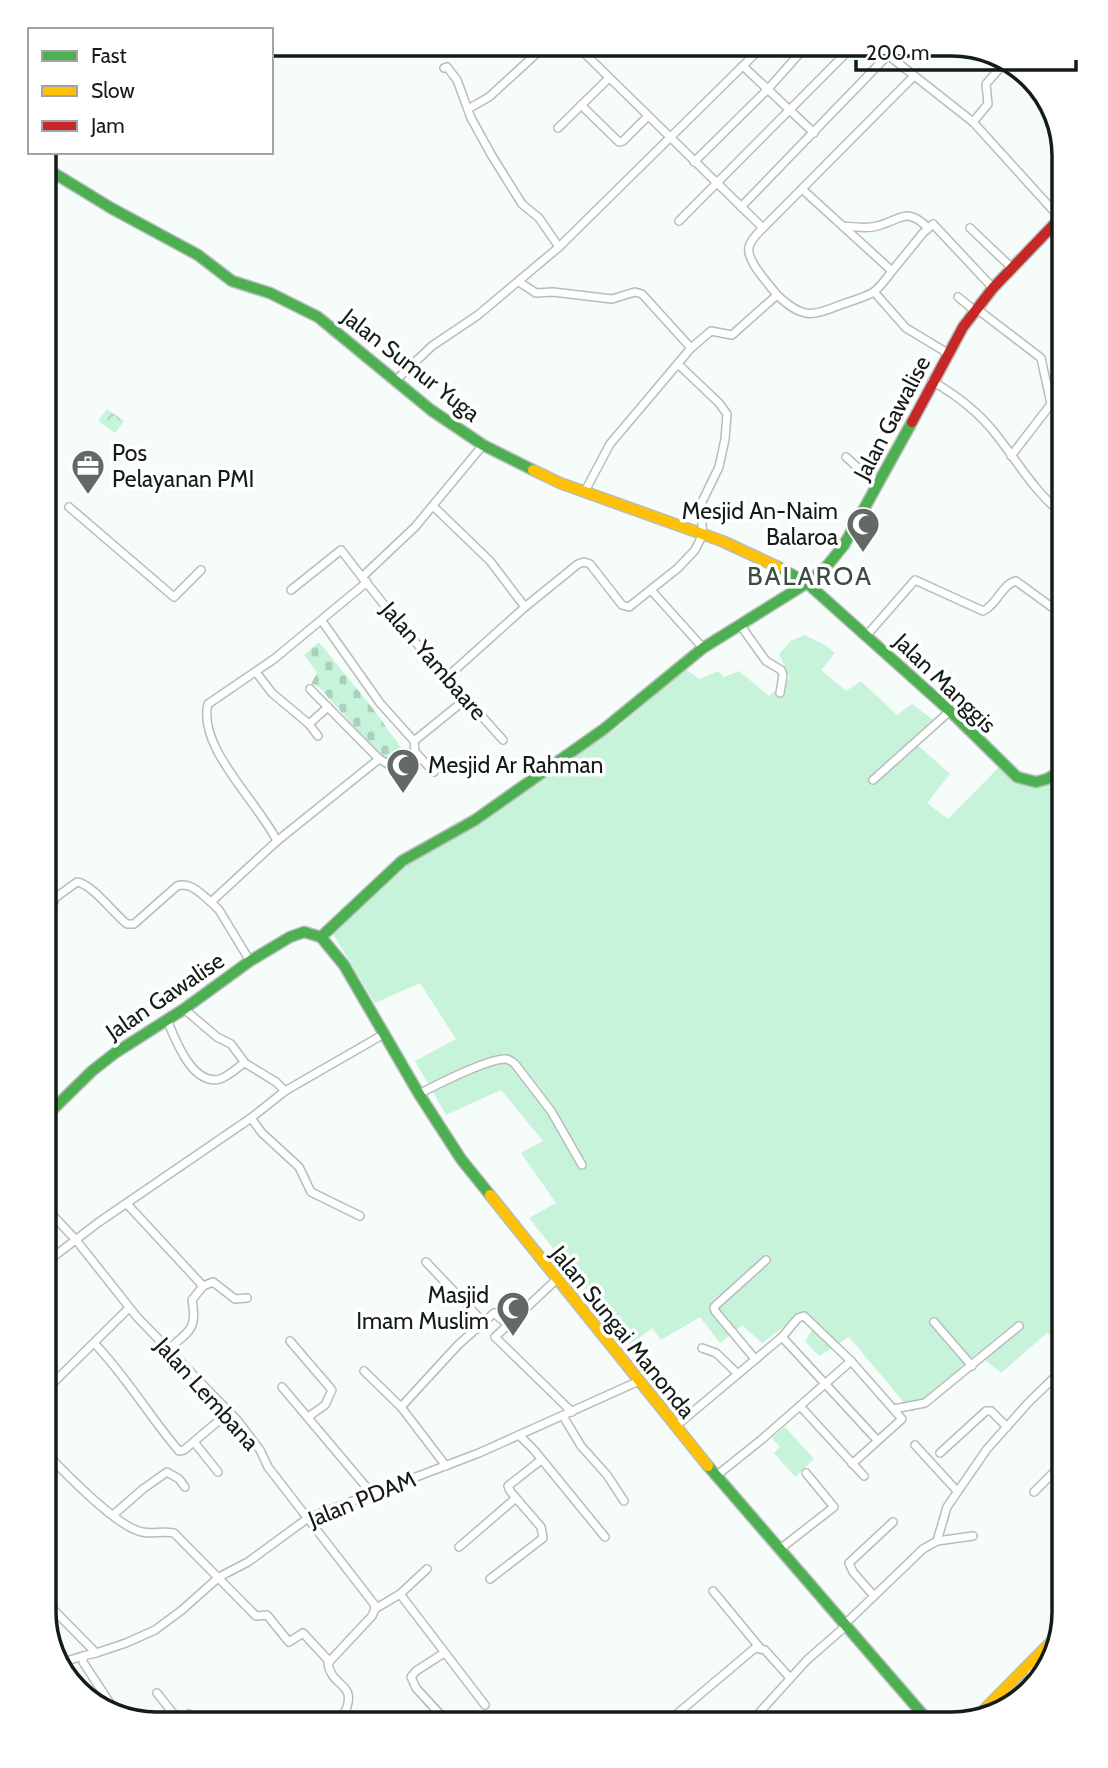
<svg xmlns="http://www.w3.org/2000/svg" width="1108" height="1768" font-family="Cabin,sans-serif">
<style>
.grass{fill:#c6f3da}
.cemetery{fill:url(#cemetery-stones)}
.park{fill:url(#park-crowns)}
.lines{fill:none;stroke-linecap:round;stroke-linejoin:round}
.street-casing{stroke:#b7beba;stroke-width:10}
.fast-casing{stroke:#b7beba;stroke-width:13}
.slow-casing{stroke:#b7beba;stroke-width:13}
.jam-casing{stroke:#b7beba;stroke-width:13}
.street{stroke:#fefffe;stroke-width:7}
.fast{stroke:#4caf50;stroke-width:10}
.slow{stroke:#ffc107;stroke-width:10}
.jam{stroke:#c62828;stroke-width:10}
.labels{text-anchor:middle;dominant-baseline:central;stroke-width:7;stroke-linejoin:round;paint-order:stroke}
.street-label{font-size:23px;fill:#141c17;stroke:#fff}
.poi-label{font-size:23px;fill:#141c17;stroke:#fff;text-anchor:start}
.quarter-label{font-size:26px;letter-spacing:2px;fill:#394d41;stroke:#fff}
.rim{fill:none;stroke:#141c17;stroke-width:3.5}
</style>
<defs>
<pattern id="cemetery-stones" width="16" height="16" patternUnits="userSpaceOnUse" patternTransform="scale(1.75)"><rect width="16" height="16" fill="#c6f3da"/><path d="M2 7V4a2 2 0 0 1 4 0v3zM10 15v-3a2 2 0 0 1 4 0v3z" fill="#a9d0ba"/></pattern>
<pattern id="park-crowns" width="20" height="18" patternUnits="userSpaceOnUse" patternTransform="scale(1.75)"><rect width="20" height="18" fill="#c6f3da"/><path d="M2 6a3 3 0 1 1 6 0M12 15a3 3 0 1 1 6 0" fill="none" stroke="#a9d0ba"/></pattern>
</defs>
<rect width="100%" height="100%" fill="#f6fcf9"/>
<g class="grass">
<path d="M805 635 825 645 835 653 821 670 846 691 861 681 897 715 912 704 933 720 913 741 950 774 927 803 948 819 1004 762C1021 772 1045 786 1064 773V1341L1047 1333 1001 1373 977 1353 912 1412 849 1337 819 1356 805 1341 812 1330 797 1317 762 1343 742 1325 720 1343 700 1317 661 1340 652 1328 630 1345 529 1218 556 1203 521 1153 543 1141 501 1090 446 1115 415 1061 456 1039 420 983 375 1003 333 934 402 866 490 817 520 793 617 728 685 669 700 679 718 671 724 677 739 671 769 696 790 678 779 654 792 640Z"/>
<polygon points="785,1427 814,1459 795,1477 774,1453 780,1447 772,1438"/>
</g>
<polygon class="cemetery" points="319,642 374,710 404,752 404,757 387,760 374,749 320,688 311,684 317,673 304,655"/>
<polygon class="park" points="107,409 124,421 115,433 98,421"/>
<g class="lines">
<defs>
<g id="street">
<polyline points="575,44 763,228 913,77"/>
<polyline points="874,44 973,122 1060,218"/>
<polyline points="743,66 814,133"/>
<polyline points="444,68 447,67 457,80 471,118 492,156 522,204 539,218 559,247"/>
<polyline points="581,105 619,142 623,141 648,116"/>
<polyline points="468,109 489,97 547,44"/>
<polyline points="973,122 988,104 986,84 1007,60"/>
<polyline points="558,128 609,78"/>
<polyline points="694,162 768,89 808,44"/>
<polyline points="802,189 892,271 923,233 933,224 993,288"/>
<polyline points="741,207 887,56"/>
<polyline points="679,221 855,44"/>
<polyline points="1052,225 1064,238"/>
<path d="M843 226C855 227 866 229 877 226 901 220 907 206 928 228"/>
<path d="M763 228C758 233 751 239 749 247 746 261 769 284 777 295"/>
<polyline points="970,228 1012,268"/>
<polyline points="519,282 536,293 553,292 612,299 635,292 642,294 691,348"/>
<polyline points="875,293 906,328 949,354"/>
<polyline points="958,297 975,311"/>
<polyline points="977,309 1041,358 1051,404 1011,456"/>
<polyline points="396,380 432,346 478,315 559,247 765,44"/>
<path d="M932 381C958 396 980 413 998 437 1019 464 1036 494 1064 515"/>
<polyline points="483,445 415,527 362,577 401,626 503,740"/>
<polyline points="846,457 866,475 880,482"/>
<path d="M584 493 610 444 691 348 711 331 732 335 777 295C804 320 811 316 843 304 873 293 872 298 892 271"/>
<polyline points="433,506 490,561 525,607 447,677"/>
<polyline points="69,507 174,597 201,570"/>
<polyline points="291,590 341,550 362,577"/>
<polyline points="651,590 703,648"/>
<polyline points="525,607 578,564 584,562 590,564 622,605 629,607 678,568 695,550 703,534 700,506 719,467 725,439 727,414 719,403 678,364"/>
<polyline points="741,626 766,661 781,670 783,675 780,693"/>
<path d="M867 635 915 580 983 611C997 605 1002 584 1016 581L1064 616"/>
<polyline points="256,672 272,693 309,724 318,736"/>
<polyline points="310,689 379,759"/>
<polyline points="309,724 328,707"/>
<polyline points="414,741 466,699"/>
<polyline points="415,752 434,772"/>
<polyline points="873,780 950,711"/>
<path d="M277 841C258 802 197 747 208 704L274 659 367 582"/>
<path d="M44 906 77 882C92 884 113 913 127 924H134L177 886C190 881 201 894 211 902"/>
<polyline points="44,915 54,902"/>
<polyline points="250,961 219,910 211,902 277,841 379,759 390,765 410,758 415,752 414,741 380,703 322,621"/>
<polyline points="184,1009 217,1037 231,1044 245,1063 276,1082 285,1091"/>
<path d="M167 1020C175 1039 192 1086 220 1079 229 1076 237 1068 244 1063"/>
<path d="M419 1094C436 1085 489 1058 506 1059 511 1060 511 1061 515 1064L551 1111 582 1165"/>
<polyline points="251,1118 262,1133 299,1167 311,1192 360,1216"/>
<path d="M127 1204 203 1286 192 1300C198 1330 188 1332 167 1350"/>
<path d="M44 1206 76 1240 137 1317 238 1421 260 1450 268 1467 374 1604 375 1609 372 1616 328 1663C331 1688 358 1682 345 1712L349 1724"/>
<polyline points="426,1262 483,1322"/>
<polyline points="44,1264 99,1222 251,1118 285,1091 384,1034"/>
<polyline points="556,1280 495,1337 572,1412"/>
<polyline points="203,1286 213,1282 235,1299 247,1298"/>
<polyline points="934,1322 972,1366"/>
<polyline points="782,1337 877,1440"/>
<polyline points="290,1341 332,1390 325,1405 308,1417"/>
<path d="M94 1343C126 1376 149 1416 179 1451L184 1450 229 1412"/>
<polyline points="702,1348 716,1353 737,1373"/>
<polyline points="755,1359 715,1311 714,1307 766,1260"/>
<polyline points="364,1371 401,1407"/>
<polyline points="282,1387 373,1495"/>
<polyline points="44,1392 129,1308"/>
<polyline points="800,1406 864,1476"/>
<polyline points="894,1409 925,1403 1019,1326"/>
<polyline points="563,1416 581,1446 607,1475 624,1501"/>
<polyline points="676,1426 782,1337 798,1318 804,1316 851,1361 902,1419 852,1464"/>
<polyline points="519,1435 534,1450 605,1537"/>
<polyline points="194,1442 218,1472"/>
<polyline points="915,1445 957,1491"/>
<path d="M44 1451C63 1471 112 1521 136 1530 148 1536 161 1530 174 1533L256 1616 267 1615 289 1642 303 1633 329 1661"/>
<polyline points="940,1453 986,1411 991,1411 1007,1427"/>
<polyline points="446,1466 401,1407 458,1345 494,1313 508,1325"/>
<polyline points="716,1476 761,1440 851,1361"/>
<polyline points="1034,1492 1064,1462"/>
<polyline points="113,1515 143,1489 167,1472 179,1479 185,1487"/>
<polyline points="937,1541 947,1507 987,1449 1029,1402 1064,1368"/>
<polyline points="459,1547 516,1498"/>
<polyline points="780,1549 834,1507 806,1473"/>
<polyline points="490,1579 543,1538 541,1527 510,1491 508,1486 541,1460"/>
<polyline points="713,1591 760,1648"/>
<polyline points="400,1594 485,1705"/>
<polyline points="874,1596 853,1572 849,1563 893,1522"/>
<polyline points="44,1600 96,1653 126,1643 155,1630 182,1610 219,1577 248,1562 308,1518 479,1453 639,1381"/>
<polyline points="375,1609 400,1594 427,1569"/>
<polyline points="846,1623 923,1549 937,1541 973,1536"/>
<polyline points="96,1653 83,1656 83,1662 117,1714"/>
<polyline points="444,1653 416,1671 411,1677 416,1688 449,1724"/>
<polyline points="57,1664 83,1656"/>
<polyline points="1027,1667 1039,1680"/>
<polyline points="157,1693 180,1722"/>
<polyline points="995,1699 1004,1711"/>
<polyline points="97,1707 109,1702"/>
<polyline points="178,1724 189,1714"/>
<polyline points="665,1724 755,1648 765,1650 790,1678"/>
<polyline points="749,1724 807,1660 847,1625"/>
</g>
<g id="fast">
<polyline points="44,167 111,208 198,255 232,281 270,293 318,317 431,410 483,445 533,470"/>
<polyline points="778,567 807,583 950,711 1017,777 1036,782 1047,779 1064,769"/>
<polyline points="321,937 402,861 475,820 604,729 703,648 807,583 827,566 844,545 912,422"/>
<polyline points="44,1118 92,1071 115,1053 184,1009 250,961 290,937 304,932 321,937 344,965 419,1094 461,1159 490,1195"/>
<polyline points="708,1466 931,1724"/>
</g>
<g id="slow">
<polyline points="533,470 560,483 722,541 778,567"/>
<polyline points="490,1195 708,1466"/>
<polyline points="975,1719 1057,1636"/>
</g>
<polyline id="jam" points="912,422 963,327 993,288 1064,214"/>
</defs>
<use href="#street" class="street-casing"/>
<use href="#fast" class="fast-casing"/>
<use href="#slow" class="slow-casing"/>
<use href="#jam" class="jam-casing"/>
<use href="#street" class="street"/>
<use href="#fast" class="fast"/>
<use href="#slow" class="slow"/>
<use href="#jam" class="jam"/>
</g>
<defs>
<symbol id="office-pin" viewBox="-11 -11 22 30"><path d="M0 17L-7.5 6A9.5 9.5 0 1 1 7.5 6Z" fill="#636a66" stroke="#fff"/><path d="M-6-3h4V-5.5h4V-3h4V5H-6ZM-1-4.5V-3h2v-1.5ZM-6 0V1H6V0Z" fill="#fff"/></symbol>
<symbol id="mosque-pin" viewBox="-11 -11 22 30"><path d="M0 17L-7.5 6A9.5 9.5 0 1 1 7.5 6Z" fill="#636a66" stroke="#fff"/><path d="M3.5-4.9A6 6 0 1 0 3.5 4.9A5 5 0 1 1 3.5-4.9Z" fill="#fff"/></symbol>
</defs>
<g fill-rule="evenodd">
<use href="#office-pin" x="69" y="447" width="38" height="52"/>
<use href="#mosque-pin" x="844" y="505" width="38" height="52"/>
<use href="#mosque-pin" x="384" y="746" width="38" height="52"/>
<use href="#mosque-pin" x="494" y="1289" width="38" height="52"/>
</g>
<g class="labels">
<g class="street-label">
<text transform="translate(411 365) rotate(38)">Jalan Sumur Yuga</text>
<text transform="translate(892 418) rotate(-62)">Jalan Gawalise</text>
<text transform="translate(434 661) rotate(49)">Jalan Yambaare</text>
<text transform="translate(945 683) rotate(44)">Jalan Manggis</text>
<text transform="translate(165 996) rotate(-34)">Jalan Gawalise</text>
<text transform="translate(623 1332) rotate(51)">Jalan Sungai Manonda</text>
<text transform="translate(207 1394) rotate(48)">Jalan Lembana</text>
<text transform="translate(362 1499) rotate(-22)">Jalan PDAM</text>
</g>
<g class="poi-label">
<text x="112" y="453">Pos<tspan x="112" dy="26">Pelayanan PMI</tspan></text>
<text x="838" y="511" text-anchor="end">Mesjid An-Naim<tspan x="838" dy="26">Balaroa</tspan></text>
<text x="428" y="765">Mesjid Ar Rahman</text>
<text x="489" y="1295" text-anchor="end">Masjid<tspan x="489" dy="26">Imam Muslim</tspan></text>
</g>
<g class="quarter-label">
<text x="810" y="576">BALAROA</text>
</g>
</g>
<path d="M0 0H1108V1768H0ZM156 56H952A100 100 0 0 1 1052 156V1612A100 100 0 0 1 952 1712H156A100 100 0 0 1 56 1612V156A100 100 0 0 1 156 56Z" fill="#fff" fill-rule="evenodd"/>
<path class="rim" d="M156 56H952A100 100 0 0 1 1052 156V1612A100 100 0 0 1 952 1712H156A100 100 0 0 1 56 1612V156A100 100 0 0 1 156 56Z"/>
<rect x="28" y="28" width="245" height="126" fill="#ffffff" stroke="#a1a4a2" stroke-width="2"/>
<rect x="42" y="51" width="35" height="10" fill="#4caf50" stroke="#a1a4a2" stroke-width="2"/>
<text x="91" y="63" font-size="21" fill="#141c17">Fast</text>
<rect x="42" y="86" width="35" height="10" fill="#ffc107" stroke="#a1a4a2" stroke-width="2"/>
<text x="91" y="98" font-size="21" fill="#141c17">Slow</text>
<rect x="42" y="121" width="35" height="10" fill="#c62828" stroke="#a1a4a2" stroke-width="2"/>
<text x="91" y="133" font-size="21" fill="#141c17">Jam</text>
<path d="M856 60v10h220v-10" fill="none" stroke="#141c17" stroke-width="3.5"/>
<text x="866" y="60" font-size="21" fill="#141c17" stroke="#ffffff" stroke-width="5" paint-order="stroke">200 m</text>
</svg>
